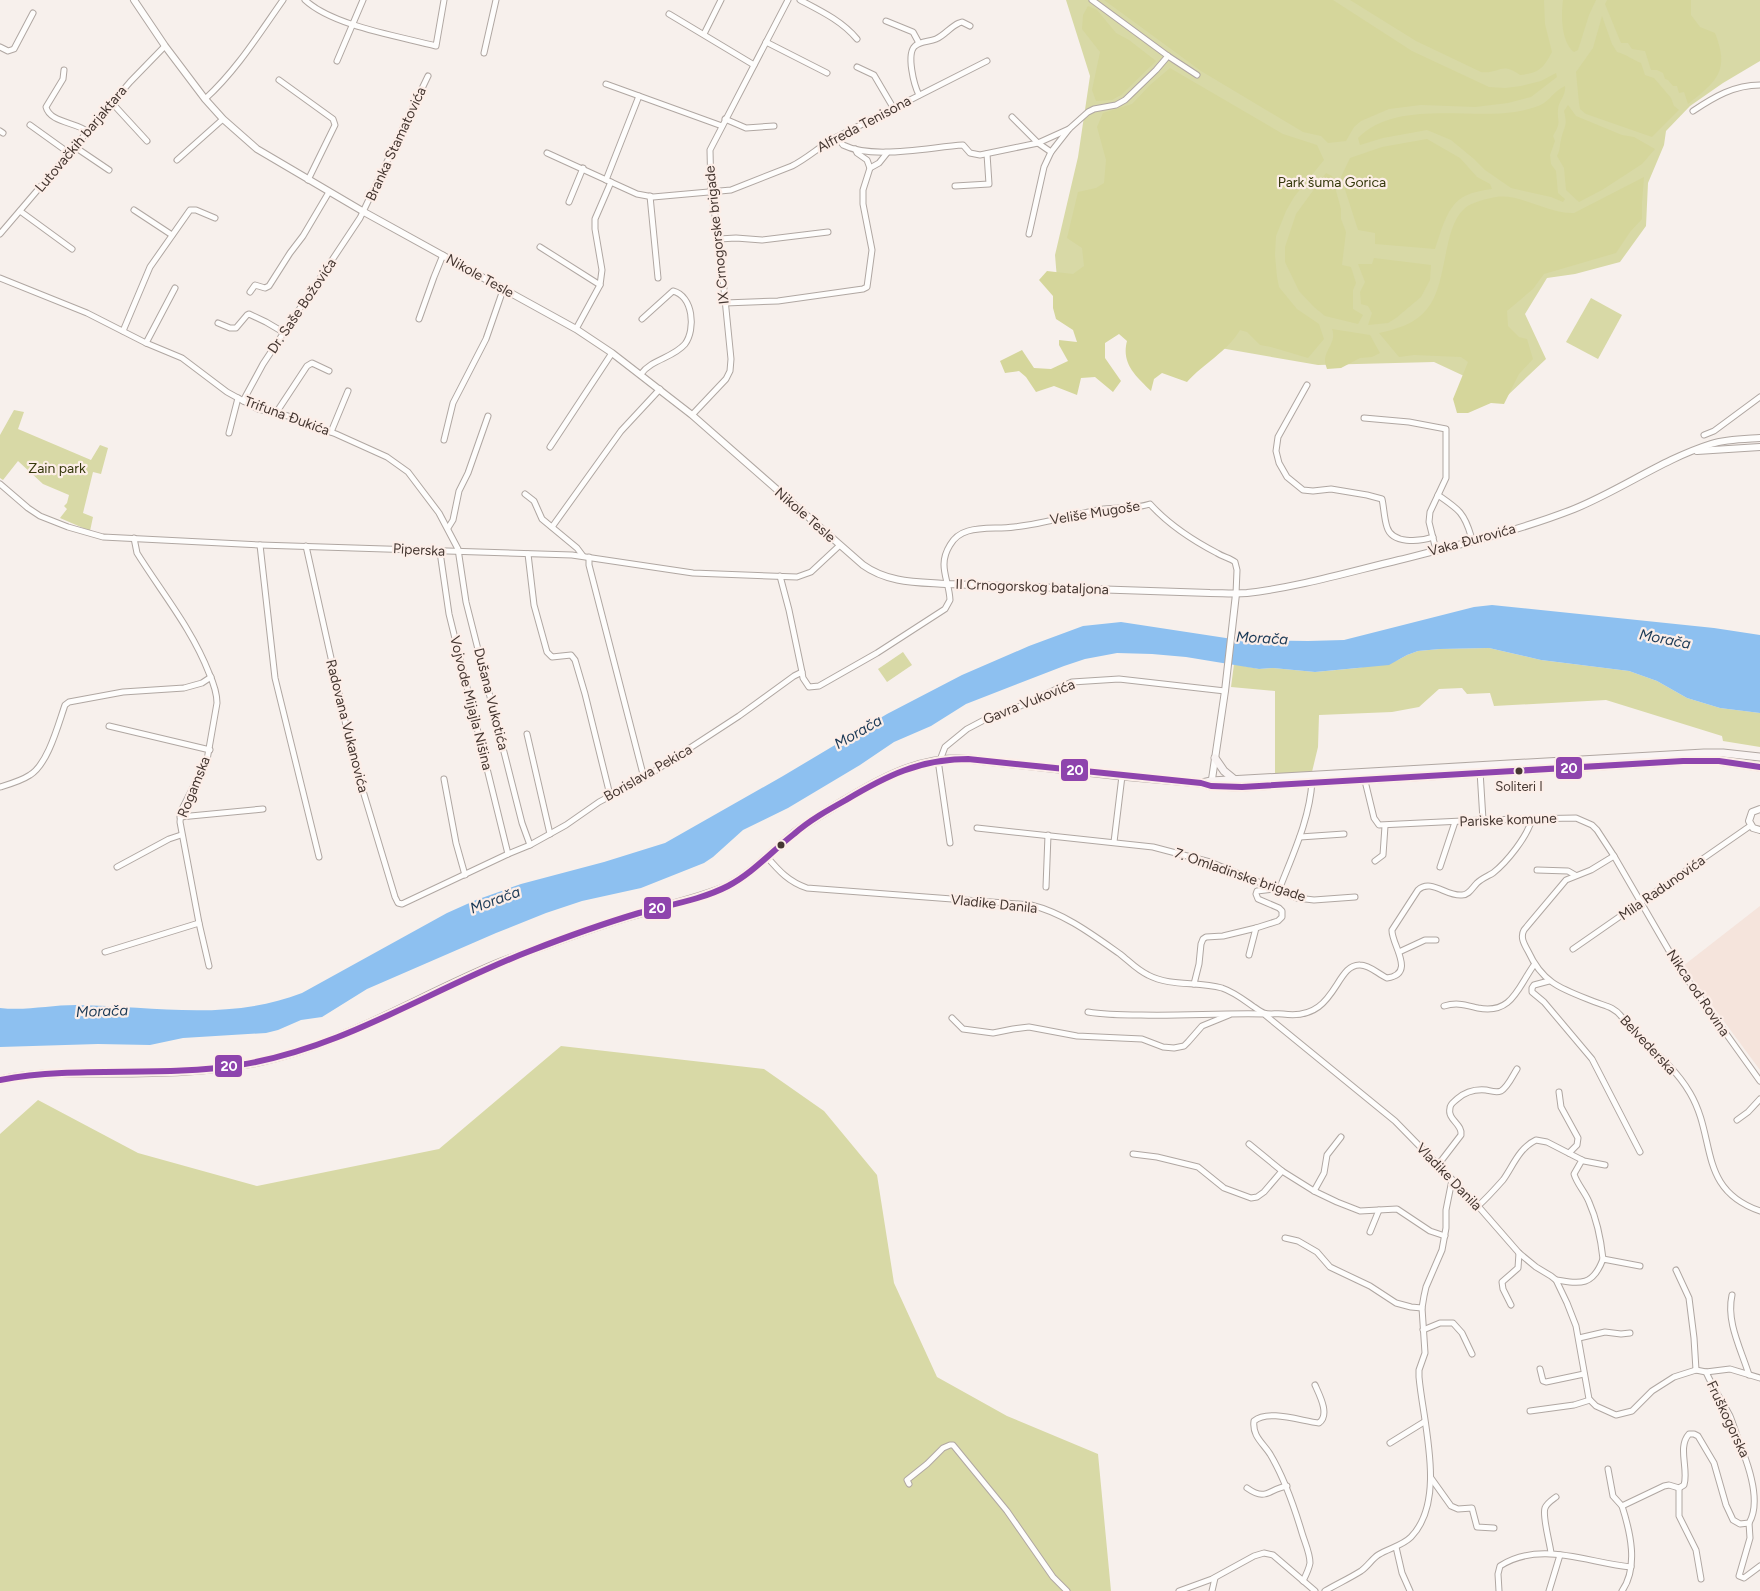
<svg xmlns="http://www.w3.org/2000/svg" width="1760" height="1591" font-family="Figtree,sans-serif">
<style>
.built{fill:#f5e4dc}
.green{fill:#d8d9a6}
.forest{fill:#d5d69b}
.water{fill:#8dc0f0}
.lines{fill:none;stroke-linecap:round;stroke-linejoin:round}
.minor-casing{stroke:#b0a7a2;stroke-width:7}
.tertiary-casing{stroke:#b0a7a2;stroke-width:8}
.secondary-casing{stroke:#b0a7a2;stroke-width:9}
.minor{stroke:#fefdfc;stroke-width:5}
.tertiary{stroke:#fefdfc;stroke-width:6}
.secondary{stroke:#f9f4f3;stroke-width:7}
.bus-1-casing{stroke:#fceee8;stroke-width:10}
.bus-1{stroke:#8e44ad;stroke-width:6}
.bus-dot{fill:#453731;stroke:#fceee8;stroke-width:2}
.labels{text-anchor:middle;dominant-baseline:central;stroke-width:4.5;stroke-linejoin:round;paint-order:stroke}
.bus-label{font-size:13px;fill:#453731;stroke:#fceee8}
.street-label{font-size:14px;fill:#453731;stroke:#fceee8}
.park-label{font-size:14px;fill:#35380c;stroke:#fceee8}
.water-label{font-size:15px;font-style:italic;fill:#193855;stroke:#fceee8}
.line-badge{stroke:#fceee8;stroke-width:2}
.badge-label{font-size:14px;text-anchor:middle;font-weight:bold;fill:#fff}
</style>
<rect width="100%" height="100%" fill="#f7f0ec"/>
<polygon class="built" points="1760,906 1760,1070 1683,966"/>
<g class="green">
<polygon points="1066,0 1760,0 1760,61 1723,83 1690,106 1666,131 1664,145 1648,183 1646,226 1620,262 1575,274 1547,278 1525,314 1546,359 1507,396 1434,362 1318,365 1157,337 1058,291 1055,255 1078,157 1090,76"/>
<polygon points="1591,298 1622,315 1598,359 1566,342"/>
<polygon points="14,410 24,412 18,429 91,460 100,445 108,448 101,474 93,472 83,513 93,517 90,531 60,518 67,509 64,506 67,503 69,495 43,484 18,461 3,480 0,478 0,435"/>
<polygon points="1489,648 1541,660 1629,671 1657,681 1687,698 1720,708 1760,713 1760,747 1723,741 1722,736 1606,700 1494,706 1490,693 1467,694 1462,688 1439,689 1419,707 1392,712 1319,715 1318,747 1311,776 1275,777 1275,691 1231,687 1234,664 1259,669 1273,668 1315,672 1358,668 1398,660 1407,655 1418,651 1440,649"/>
<polygon points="903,652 912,665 887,682 878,669"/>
<polygon points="561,1046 764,1069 824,1111 877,1175 894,1283 937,1377 1007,1416 1098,1454 1111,1591 0,1591 0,1134 38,1100 138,1153 257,1186 439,1149"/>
</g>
<g class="forest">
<polygon points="1104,0 1333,0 1412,51 1489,87 1505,88 1521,86 1541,81 1556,73 1557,77 1531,97 1508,103 1475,107 1421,105 1389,109 1361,121 1354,127 1346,141 1328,143 1321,136 1303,132 1201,71"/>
<path d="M1350 0H1544L1545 24 1552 52C1543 69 1539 73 1520 75 1501 61 1500 74 1481 72L1416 41Z"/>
<path d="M1563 0H1596L1589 15 1578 50 1574 52C1561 42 1561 15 1563 0Z"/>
<path d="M1607 0H1691V15L1700 27 1715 33C1730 71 1717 81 1688 104L1684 92 1679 93 1677 86H1673L1668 80 1665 79 1663 73 1657 70H1651L1645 51 1632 49 1628 43H1621L1605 4Z"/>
<polygon points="1088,6 1097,10 1116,33 1129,40 1156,61 1121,95 1112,100 1096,101 1092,90 1100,52 1082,29 1083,15"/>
<path d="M1602 16 1612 44 1617 52C1626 54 1633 60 1641 63L1645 75 1654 78 1671 98 1674 106 1679 110 1652 137 1586 114 1580 109 1579 103 1576 72 1593 48Z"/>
<path d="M1170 68 1283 134 1317 145 1324 160 1294 197 1286 211 1276 236 1275 255 1277 277 1279 287 1297 309 1319 324 1324 339 1308 358 1271 347 1260 345 1247 332 1240 330C1228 351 1203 364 1187 382L1162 373 1154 379 1151 391C1136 376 1121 364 1127 341L1119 334 1105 343V358L1121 381 1113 392 1095 377 1081 378 1077 395 1054 386 1036 392 1026 377 1019 371 1005 373 1000 361 1022 350 1034 368 1051 369 1068 361 1059 345V340L1077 342 1073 330 1056 319 1053 308V296L1039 280 1047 271 1073 274 1084 266 1082 248 1067 238 1078 192 1096 188 1104 183 1106 160 1097 127 1103 113 1132 104 1150 85Z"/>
<path d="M1565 86C1566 96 1559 100 1558 109 1557 124 1562 120 1553 136L1555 141 1550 155 1551 164 1556 171 1558 193 1565 199 1563 202 1551 197 1511 188 1485 170 1474 159 1451 140 1427 130 1383 138 1360 145 1358 138C1395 100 1467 119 1515 112 1525 110 1536 108 1544 103 1552 97 1556 90 1565 86Z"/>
<path d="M1568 105 1576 116 1622 135 1634 137 1655 149 1642 164 1602 190 1579 202 1566 190 1564 168 1557 156C1561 148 1559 147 1561 140 1564 126 1568 127 1564 111Z"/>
<path d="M1427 139 1460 158 1477 177 1490 184 1492 189C1483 190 1473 192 1465 196 1447 204 1441 232 1435 249L1375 244V233L1358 230 1341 177 1350 158 1382 147Z"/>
<polygon points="1326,173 1332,176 1341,209 1341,219 1346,232 1342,265 1351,267 1356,283 1353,290 1353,309 1363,315 1358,324 1325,316 1314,307 1299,291 1285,262 1285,247 1296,214"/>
<path d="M1644 177 1642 203V219L1630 232 1616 253 1544 274 1533 289 1507 311 1508 326 1519 337 1527 339 1533 359 1519 374 1504 404 1491 403 1468 413H1457L1453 399 1468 362 1461 357 1414 355 1399 357 1379 333C1397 329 1415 324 1427 309 1448 284 1442 229 1464 209 1471 202 1486 199 1496 197 1520 193 1547 214 1574 213Z"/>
<polygon points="1374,258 1431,265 1430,280 1421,297 1396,318 1388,323 1368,325 1372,313 1368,306 1361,304 1360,292 1365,282 1358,264 1372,264"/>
<path d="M1332 329 1370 335 1380 353 1372 357 1360 358 1341 368 1327 369C1326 366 1325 363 1325 361 1325 349 1337 342 1332 329Z"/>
</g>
<path class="water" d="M1492 605 1714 628 1760 635V713L1720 708 1687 698 1657 681 1629 671 1541 660 1489 648 1440 649 1418 651 1407 655 1389 665 1315 672 1273 668 1259 669 1186 657 1152 654 1117 653 1085 659 1064 666 966 704 931 726 894 742 860 765 788 808 743 830 713 857 704 863 641 888 582 901 546 913 496 933 367 989 322 1017 301 1020 278 1030 266 1033 183 1038 150 1045 98 1044 0 1047V1008C26 1011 50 1005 76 1005 153 1006 227 1022 302 993L447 913 476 900 521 884 604 862 665 843 783 776 887 714 962 675 1029 646 1083 626 1121 622 1239 640 1308 641 1344 640 1474 607Z"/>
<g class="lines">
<defs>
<g id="minor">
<path d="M305 0C333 26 398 36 436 46L444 0"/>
<path d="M800 0C821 11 842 21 857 39"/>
<polyline points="1092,0 1168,56 1197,75"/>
<polyline points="669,14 754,65"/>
<polyline points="886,21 913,32 919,43"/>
<polyline points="704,34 721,0"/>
<polyline points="766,42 827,73"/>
<polyline points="0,47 8,51 14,49 33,13"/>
<polyline points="484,53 496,0"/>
<polyline points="337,61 363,0"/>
<polyline points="857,67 874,75 894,109"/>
<path d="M64 70 63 79 46 107C50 123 77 122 88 132"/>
<polyline points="279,80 333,119 335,125 308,180"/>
<polyline points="606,84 722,126"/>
<path d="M919 95C914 85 906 54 915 46 921 41 929 42 936 39 945 35 950 27 959 23L962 22 970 26"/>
<path d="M205 99C236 71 259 34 283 0"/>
<polyline points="113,104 147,141"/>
<path d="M1693 111C1714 97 1734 85 1760 85"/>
<polyline points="1012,117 1038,143 1051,152"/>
<polyline points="725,119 746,128 774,126"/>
<polyline points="30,125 69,153"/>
<polyline points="0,131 3,133"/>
<path d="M837 137 843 145C873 160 930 147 963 145L970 153 980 155 1038 143 1069 129"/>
<polyline points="75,147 109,170"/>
<path d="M547 153 637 194 653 197 731 190 792 166C808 158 821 145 837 137L987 61"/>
<polyline points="177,160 223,119"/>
<polyline points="870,168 879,163 887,153"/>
<polyline points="606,180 639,96"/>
<polyline points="955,186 989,184 987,154"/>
<polyline points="650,196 658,278"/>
<polyline points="569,202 583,168"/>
<polyline points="134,210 172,235"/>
<polyline points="20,211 72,249"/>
<polyline points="0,234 130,82 165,46"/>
<polyline points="1029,234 1044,167 1051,152 1069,129 1088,112 1094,109 1116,105 1125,100 1156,70 1168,56"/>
<polyline points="719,239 736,238 762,240 828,232"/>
<polyline points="540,247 600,285"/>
<polyline points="0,278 87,313 146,343 182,358 227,392 258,409 288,416 336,434 387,457 408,472 439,513 458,549 466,602 522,823 530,845"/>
<polyline points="250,292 255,285 265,288 269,286 290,253 303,236 329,192"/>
<polyline points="725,303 778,301 863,289 867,287 872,250 863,204 863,190 870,168 867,160 857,153 855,149"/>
<polyline points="419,319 434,277 443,255"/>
<polyline points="218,323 230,328 236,328 247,315 249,314 266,322 283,332"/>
<polyline points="576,329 600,285 602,270 595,229 595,219 611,182"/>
<polyline points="123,331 150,267 190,210 196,210 215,218"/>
<polyline points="146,343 175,288"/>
<path d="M641 374C652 359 673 358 685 344 696 329 693 296 673 291L642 319"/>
<path d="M1307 385 1278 437 1276 451 1279 463 1287 477 1303 490 1313 491 1331 489 1367 495 1382 499C1384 508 1384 518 1387 527 1392 544 1419 542 1433 537"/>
<polyline points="243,401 263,364 360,218 428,76"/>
<polyline points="276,413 307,366 312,363 329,371"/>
<polyline points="692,415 726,379 730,371 731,359 719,239 711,192 710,150 788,0"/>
<polyline points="1364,418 1409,422 1446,429 1446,478 1430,512 1429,522 1436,550"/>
<polyline points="331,432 348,391"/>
<polyline points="229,433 238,398"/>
<polyline points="1704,435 1714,431 1760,397"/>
<polyline points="444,440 453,403 486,339 503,290"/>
<polyline points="550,447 612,353"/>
<polyline points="0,484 28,508 40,516 68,527 103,537 260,545 572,555 693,573 797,577 811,572 840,545"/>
<polyline points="525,494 534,501 542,519 577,548 583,556"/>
<path d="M1438 495C1458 509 1464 512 1471 536"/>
<polyline points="552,527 621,431 660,389"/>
<polyline points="448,528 453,520 459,491 468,473 488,416"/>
<path d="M134 538 137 553C162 593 192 629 209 673 213 682 217 692 217 703L207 760 181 811 180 822 199 923 209 966"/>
<polyline points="260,545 275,678 319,857"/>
<polyline points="306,546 354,761 395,897 398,903 402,904 508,854 530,845 566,825 599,802 644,778 739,716 794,676 802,672 789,610 780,576"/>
<polyline points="440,552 449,614 508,854"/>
<polyline points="528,554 534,605 547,652 552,657 571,655 575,660 585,694 610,795"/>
<polyline points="589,557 589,565 644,778"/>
<path d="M802 672 803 678 809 687 819 686 877 653 945 609 950 600C949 579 937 566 950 545 954 538 961 533 968 531 982 527 999 529 1014 527 1044 524 1074 514 1104 509 1119 507 1135 509 1150 504 1169 525 1192 540 1217 553 1223 557 1230 558 1235 562L1237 570 1236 594"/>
<polyline points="109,726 210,750"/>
<polyline points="527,734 550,834"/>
<polyline points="938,760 950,843"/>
<polyline points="940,760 945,747 967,729 986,719 1003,714 1072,682 1119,679 1225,691"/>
<polyline points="1480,771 1483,820"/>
<polyline points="444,779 456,843 465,875"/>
<polyline points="1365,781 1374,818 1379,825 1483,820 1576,818 1592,825 1597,830 1614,856 1679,968 1760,1081"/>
<path d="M0 787C10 784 21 781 30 775 48 764 58 725 65 705L69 702 123 692 184 688 202 683 211 677"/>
<polyline points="180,817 263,809"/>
<polyline points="977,828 1153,847 1210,862 1297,898 1314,900 1355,897"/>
<polyline points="1300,837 1344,834"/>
<polyline points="1114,842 1122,776"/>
<path d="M1614 856 1591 870 1566 880 1524 930C1520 937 1524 944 1528 951 1543 984 1562 989 1595 1002 1605 1006 1614 1007 1621 1016 1626 1022 1630 1029 1635 1034 1655 1052 1676 1069 1690 1093 1717 1139 1697 1189 1760 1211"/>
<path d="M767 857C779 871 789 882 807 888L1031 905C1064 913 1093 935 1120 954 1129 961 1137 970 1148 975 1171 987 1197 981 1222 988 1234 992 1244 1000 1254 1007 1257 1009 1261 1012 1264 1013 1269 1015 1277 1013 1283 1014 1337 1022 1334 964 1360 965 1370 965 1378 974 1387 978 1417 974 1391 944 1392 930L1418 890C1431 878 1447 897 1462 895 1469 895 1472 888 1477 883 1481 879 1488 876 1493 873 1507 862 1527 837 1532 819"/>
<polyline points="1375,861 1383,855 1385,826"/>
<polyline points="117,867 169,839 181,835"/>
<polyline points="1440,867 1455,822"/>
<polyline points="1537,870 1568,871 1575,875"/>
<polyline points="1046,887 1048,835"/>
<path d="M1279 890C1292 856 1310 819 1312 781"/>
<polyline points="1573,949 1750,826"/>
<polyline points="105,952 199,923"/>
<polyline points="1399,952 1425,940 1436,940"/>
<polyline points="1249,955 1256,928 1278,921 1282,917 1282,911 1279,908 1258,899 1256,894 1257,891 1273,889"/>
<polyline points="1549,981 1534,985 1532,988 1532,992 1544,1002 1592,1059 1640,1152"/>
<polyline points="1194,984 1199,964 1201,944 1203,939 1206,937 1223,936 1256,928"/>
<path d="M1444 1006C1457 1002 1465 1005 1478 1008 1512 1015 1518 987 1534 965"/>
<path d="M1088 1012C1105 1015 1123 1015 1141 1015 1182 1016 1223 1013 1264 1014L1395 1121 1478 1206 1519 1253 1536 1267 1551 1276 1556 1280 1567 1303 1576 1326 1589 1399 1596 1406 1616 1415 1632 1411 1652 1391 1674 1377 1696 1370 1706 1372 1730 1369 1760 1378"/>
<polyline points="952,1018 963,1029 993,1033 1013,1029 1029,1027 1077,1036 1142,1039 1163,1047 1174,1048 1184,1046 1188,1042 1202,1026 1229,1015"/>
<polyline points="1559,1092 1561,1107 1578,1138 1577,1145 1569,1153"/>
<polyline points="1737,1120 1748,1112 1760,1099"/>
<polyline points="1249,1144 1282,1171 1314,1191 1337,1202 1360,1211 1397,1209 1430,1231 1445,1236"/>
<polyline points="1133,1154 1157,1157 1198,1167 1224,1188 1251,1198 1257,1197 1264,1192 1282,1171"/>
<path d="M1582 1160 1574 1174C1577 1184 1585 1192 1589 1202 1597 1220 1601 1240 1603 1259"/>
<path d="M1438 1165 1461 1135C1463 1124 1447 1120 1450 1108 1450 1104 1454 1102 1457 1099 1465 1092 1475 1089 1486 1090 1491 1091 1496 1093 1501 1091 1508 1087 1513 1075 1517 1069"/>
<polyline points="1314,1191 1324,1173 1327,1155 1341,1137"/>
<path d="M1478 1206C1487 1198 1495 1189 1503 1180 1513 1166 1519 1148 1536 1140L1547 1142 1584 1161 1605 1165"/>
<polyline points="1370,1232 1379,1210"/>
<polyline points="1285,1238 1298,1241 1317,1252 1330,1267 1370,1286 1396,1303 1411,1307 1422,1308"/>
<polyline points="1676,1270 1689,1298 1694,1338 1696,1370"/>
<path d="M1556 1280C1581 1284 1593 1286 1603 1259L1640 1266"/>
<path d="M1732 1295C1726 1322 1741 1349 1749 1375"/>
<polyline points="1511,1305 1503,1289 1502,1282 1518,1268 1519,1253"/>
<polyline points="1423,1330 1440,1323 1453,1323 1462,1333 1472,1354"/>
<polyline points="1579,1338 1605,1332 1621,1334 1630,1333"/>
<polyline points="1540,1369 1543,1381 1546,1382 1584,1374"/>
<polyline points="1530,1411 1574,1405 1590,1400"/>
<polyline points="1390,1443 1424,1422"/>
<polyline points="1608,1469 1613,1496 1622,1506"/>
<polyline points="1431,1478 1451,1506 1458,1509 1472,1508 1477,1527 1494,1528"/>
<polyline points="909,1484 907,1480 927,1464 943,1448 950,1445 953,1445 1007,1511 1053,1577 1067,1591"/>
<path d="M1247 1488C1267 1502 1268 1489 1287 1486"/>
<polyline points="1679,1488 1679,1516 1696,1550 1701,1579"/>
<polyline points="1749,1523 1750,1538 1739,1576 1744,1578 1760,1566"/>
<polyline points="1396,1547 1402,1573 1410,1591"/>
<path d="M1551 1553C1550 1543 1542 1516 1545 1508 1547 1503 1552 1500 1556 1497"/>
<path d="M1303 1581C1306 1575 1309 1569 1310 1563 1310 1553 1305 1543 1302 1533 1294 1506 1285 1479 1270 1454 1263 1443 1252 1436 1254 1421 1268 1409 1301 1421 1319 1423 1330 1415 1320 1396 1315 1385"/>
<polyline points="1179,1591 1212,1579 1254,1556 1264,1553 1273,1555 1315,1591"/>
<polyline points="1212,1591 1215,1578"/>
<path d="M1325 1591C1337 1584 1350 1578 1361 1571 1368 1566 1372 1559 1378 1555 1389 1548 1402 1546 1411 1537 1447 1500 1423 1423 1419 1377V1370L1425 1353 1422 1308 1424 1296 1426 1287 1442 1250 1446 1228V1210L1452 1180"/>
<path d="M1499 1591 1498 1574 1500 1566C1540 1540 1588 1563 1631 1567"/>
<polyline points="1549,1591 1560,1555"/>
<path d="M1622 1591C1639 1567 1630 1531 1622 1506L1664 1486 1669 1485 1679 1488 1684 1485C1689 1470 1677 1447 1689 1434H1694L1698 1436 1714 1463 1726 1505 1733 1520 1740 1524 1749 1523C1760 1505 1751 1473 1743 1452 1738 1441 1735 1428 1730 1416 1722 1401 1713 1388 1706 1372"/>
</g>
<g id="tertiary">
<path d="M134 0 165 46 205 99 223 119 257 149 364 212 576 329 612 353 692 415 863 565C888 583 917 582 946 584L1210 593C1222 593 1235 594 1247 593 1299 587 1349 572 1399 560 1458 545 1518 531 1574 509 1621 490 1663 459 1711 444 1726 439 1744 439 1760 438"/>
<polyline points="1697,451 1760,447"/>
<polyline points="1211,786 1225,691 1236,594"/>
<polyline points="1760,809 1752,812 1749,821 1753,828 1760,830"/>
</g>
<g id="secondary">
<polyline points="1215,758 1224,771 1235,780"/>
<polyline points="1202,783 1211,781 1704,753 1723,753 1760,757"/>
<path d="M0 1080C36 1072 73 1073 110 1073 160 1073 210 1072 258 1062 345 1044 420 995 501 962 543 946 585 930 627 917 659 907 695 900 726 887 751 874 771 853 792 835 809 821 828 810 847 799 885 776 923 756 968 759L1122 776 1201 783 1211 786 1242 787 1683 761H1719L1760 767"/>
</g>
</defs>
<use href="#minor" class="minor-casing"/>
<use href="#tertiary" class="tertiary-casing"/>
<use href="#secondary" class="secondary-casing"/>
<use href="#minor" class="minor"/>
<use href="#tertiary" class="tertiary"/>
<use href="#secondary" class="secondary"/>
<defs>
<path id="bus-1" d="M0 1080C79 1065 160 1078 239 1065 343 1049 433 988 530 951 566 937 602 924 639 913 668 905 701 900 728 886 753 873 772 851 794 834 810 820 828 810 846 800 886 776 920 759 968 759L1201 783 1211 786 1242 787 1683 761H1719L1760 767"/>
</defs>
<use href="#bus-1" class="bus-1-casing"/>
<use href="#bus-1" class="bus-1"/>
</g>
<g class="bus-dot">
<circle cx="1519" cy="771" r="4.5"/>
<circle cx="781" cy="845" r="4.5"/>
</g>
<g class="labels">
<g class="bus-label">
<text x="1519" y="786">Soliteri I</text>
</g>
<g class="street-label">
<text transform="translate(864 124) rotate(-28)">Alfreda Tenisona</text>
<text transform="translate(81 139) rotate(-50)">Lutovačkih barjaktara</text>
<text transform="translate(396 144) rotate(-65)">Branka Stamatovića</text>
<text transform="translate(717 235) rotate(-96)">IX Crnogorske brigade</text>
<text transform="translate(480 276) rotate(29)">Nikole Tesle</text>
<text transform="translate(302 306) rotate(-56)">Dr. Saše Božovića</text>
<text transform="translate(287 416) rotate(20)">Trifuna Đukića</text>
<text transform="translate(1095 513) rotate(-9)">Veliše Mugoše</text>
<text transform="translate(805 515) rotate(41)">Nikole Tesle</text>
<text transform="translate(1472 540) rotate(-15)">Vaka Đurovića</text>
<text transform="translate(419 550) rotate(3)">Piperska</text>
<text transform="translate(1032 587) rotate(2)">II Crnogorskog bataljona</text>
<text transform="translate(491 699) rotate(76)">Dušana Vukotića</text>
<text transform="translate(1029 702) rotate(-22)">Gavra Vukovića</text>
<text transform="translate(471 703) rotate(76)">Vojvode Mijajla Nišina</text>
<text transform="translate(347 726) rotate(76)">Radovana Vukanovića</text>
<text transform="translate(648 773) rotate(-30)">Borislava Pekica</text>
<text transform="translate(194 787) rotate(-68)">Rogamska</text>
<text transform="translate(1508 820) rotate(-2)">Pariske komune</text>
<text transform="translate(1240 875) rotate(19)">7. Omladinske brigade</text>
<text transform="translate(1662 888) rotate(-35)">Mila Radunovića</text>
<text transform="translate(994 904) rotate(6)">Vladike Danila</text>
<text transform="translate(1698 993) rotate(56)">Nikca od Rovina</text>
<text transform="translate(1648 1045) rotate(47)">Belvederska</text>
<text transform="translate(1449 1177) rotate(46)">Vladike Danila</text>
<text transform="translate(1728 1419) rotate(65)">Fruškogorska</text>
</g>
<g class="park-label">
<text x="1332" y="182">Park šuma Gorica</text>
<text x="57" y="468">Zain park</text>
</g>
<g class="water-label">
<text transform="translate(1262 638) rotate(3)">Morača</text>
<text transform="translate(1665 639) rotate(11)">Morača</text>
<text transform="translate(858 732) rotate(-30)">Morača</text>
<text transform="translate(495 900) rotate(-20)">Morača</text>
<text transform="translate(102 1011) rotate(-2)">Morača</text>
</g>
</g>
<g class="line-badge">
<rect x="1555" y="756" width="28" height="24" rx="5" fill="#8e44ad"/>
<rect x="1060" y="758" width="29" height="24" rx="5" fill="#8e44ad"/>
<rect x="643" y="896" width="29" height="24" rx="5" fill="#8e44ad"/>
<rect x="214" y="1054" width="29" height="24" rx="5" fill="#8e44ad"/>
</g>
<g class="badge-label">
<text x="1569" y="773">20</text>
<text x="1075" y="775">20</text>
<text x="657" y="913">20</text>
<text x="229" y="1071">20</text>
</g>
</svg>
